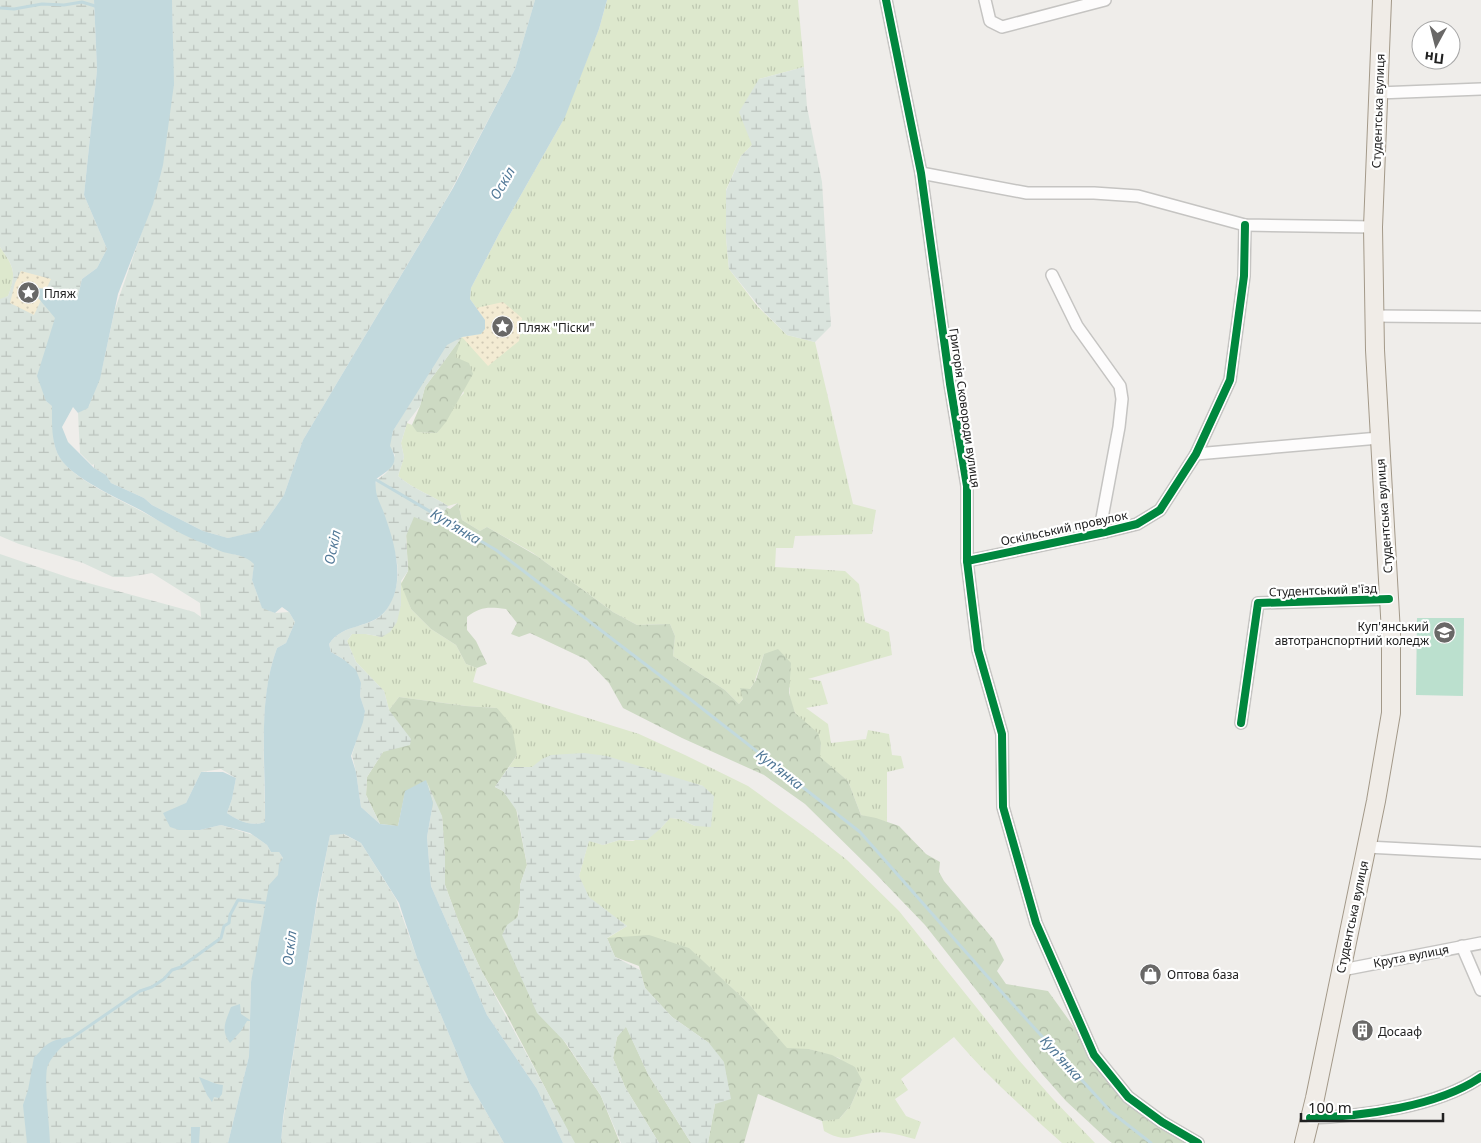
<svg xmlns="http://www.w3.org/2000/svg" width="1481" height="1143" font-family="'Noto Sans',sans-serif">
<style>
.grass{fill:url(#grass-tufts)}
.forest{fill:url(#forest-crowns)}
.wetland{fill:url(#wetland-marsh)}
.sand{fill:url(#sand-dots)}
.pitch{fill:#bbe0ce}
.water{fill:#c2d9dd}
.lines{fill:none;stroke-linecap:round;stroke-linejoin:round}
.stream{stroke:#c2d9dd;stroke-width:3}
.minor-casing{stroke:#c5c4c2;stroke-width:14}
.primary-casing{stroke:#a39989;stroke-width:20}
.minor{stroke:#fdfcfc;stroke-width:11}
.primary{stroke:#f0ece7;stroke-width:18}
.cycleway-casing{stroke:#fff;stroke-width:11}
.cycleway{stroke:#00873e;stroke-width:8}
.labels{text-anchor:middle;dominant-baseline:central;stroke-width:4.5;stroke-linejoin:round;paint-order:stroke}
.street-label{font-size:12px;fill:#212121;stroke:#fff}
.poi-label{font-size:12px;fill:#212121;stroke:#fff;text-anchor:start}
.water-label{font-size:14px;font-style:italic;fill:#517897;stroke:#fff}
</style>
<defs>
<pattern id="grass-tufts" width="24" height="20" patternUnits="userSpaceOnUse" patternTransform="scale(1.25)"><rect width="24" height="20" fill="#dde8cd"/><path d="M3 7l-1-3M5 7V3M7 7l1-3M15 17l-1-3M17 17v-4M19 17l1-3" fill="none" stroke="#bdc7b0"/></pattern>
<pattern id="forest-crowns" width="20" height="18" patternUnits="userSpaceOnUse" patternTransform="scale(1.25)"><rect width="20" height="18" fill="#cddac3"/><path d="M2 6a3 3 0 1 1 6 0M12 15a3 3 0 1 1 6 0" fill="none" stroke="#b0bba7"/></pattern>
<pattern id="wetland-marsh" width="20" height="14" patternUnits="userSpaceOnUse" patternTransform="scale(1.25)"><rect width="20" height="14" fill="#dae4dd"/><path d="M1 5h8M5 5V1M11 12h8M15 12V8" fill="none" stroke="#bbc3bd"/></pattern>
<pattern id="sand-dots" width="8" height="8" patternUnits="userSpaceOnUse" patternTransform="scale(1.25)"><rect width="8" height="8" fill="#f3ebd3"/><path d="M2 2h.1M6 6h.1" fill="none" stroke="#d0c9b5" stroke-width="1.8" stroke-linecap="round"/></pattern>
</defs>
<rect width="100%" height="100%" fill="#efedea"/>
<g class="grass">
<path d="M607 0H798L804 67 759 79 752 145 741 156 726 190V237L729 269 758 307 787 335 815 342 853 504 876 510 872 534 795 536 793 548H776L775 567 845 571 859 584 865 622 889 632 892 655 808 679 821 681 828 704 806 708 828 724 831 743 866 739 868 730 889 734 892 755 901 756 904 768 887 772V822L861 815 848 781 819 757 821 745C807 729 787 711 790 688L764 654 754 683 739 704 725 690 673 656 675 636 670 624 637 625 613 612 533 553 487 527 480 531 462 520 458 503 448 506C431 495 413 489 398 476L404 457 401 443 407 423 412 425 418 432 437 433 459 398 464 393 448 357 458 338 481 334 485 320 470 299 471 288 500 232 561 124 599 29Z"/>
<path d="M0 247C14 267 17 273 8 296L0 301Z"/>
<path d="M401 581 411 609 431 629 456 645 466 664 477 668 473 682 639 734 685 755 748 786 810 831 847 860 899 911 1017 1058 1053 1099 1095 1143H1062C1023 1108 988 1077 954 1037L901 1079 908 1090 895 1099 906 1116 921 1122 915 1139C902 1136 886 1130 872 1133 851 1136 845 1143 824 1131L822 1121 840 1118 851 1105 862 1080 839 1058 809 1049H787L746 1001 688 948 606 939 627 926 589 899 579 876 589 840 603 845 619 840 633 841 660 829 670 818 680 819 695 826 703 786 666 776 532 767H509L517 755 497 708 466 706 399 697 389 710 384 691 356 662 347 641 352 634H366L382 637 401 605Z"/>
</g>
<g class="forest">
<polygon points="462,337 455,357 469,363 473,374 446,422 437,433 417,432 412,425 420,406 425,387"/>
<path d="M421 498 450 509 458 503 462 520 480 531 487 527 537 556 613 612 637 625 670 624 675 636 673 656 725 690 739 704 743 699 740 688 750 689 756 680 764 654 778 649 791 663 789 693 795 713 818 733 821 743 820 757 848 781 861 815 876 818 899 826 926 854 940 862 939 872 944 881 994 940 1004 960 997 971 1006 984 1048 991 1094 1055 1128 1097 1199 1143H1112L1108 1140 1066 1101 1043 1075 925 925 875 873 805 804 764 775 682 738 623 708 609 683 587 660 530 633 519 637 511 634 517 623 506 609C489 607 481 606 467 617V630L476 641 487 664 477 668 466 664 456 645 431 629 411 609 401 584 408 571 406 532Z"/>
<polygon points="399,697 466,706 497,708 512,726 517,755 495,787 503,791 516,808 527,865 520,885 520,903 517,920 564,1041 601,1096 620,1143 574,1143 507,1015 482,972 459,923 445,885 445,856 442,816 405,793 398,826 380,824 366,795 367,777 383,752 389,710"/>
<polygon points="649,935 689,948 746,1001 787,1048 809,1049 832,1055 855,1067 862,1080 851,1105 839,1119 822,1121 758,1094 744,1143 708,1143 715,1104 709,1043 672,1017 645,988 639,966 615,957 607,938"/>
<polygon points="626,1026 648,1074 691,1143 659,1143 625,1087 613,1058 617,1037"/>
</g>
<g class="wetland">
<path d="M0 0H94L97 70 84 195 107 249 97 268 82 279 78 296 70 297 59 290 46 401 54 407C54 425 50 444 61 459 74 479 116 498 137 509 173 528 201 546 241 556L258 532 228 538 203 531 152 505 144 498 111 483 106 475 94 468V464L92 465 80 453 78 413 89 406 102 369 115 309 155 194 173 71 172 0H535L515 69 448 196 303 440 284 495 259 531 252 580 262 607 275 613 289 612 295 622 286 643 277 648C258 698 265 768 265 822 251 827 239 821 227 813L232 799 236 778 221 769 201 772 186 803 200 830 221 825 253 835 267 845 271 852H279L283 858 251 982 249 1056 228 1143H0V554L70 578 194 612 201 617 200 603 152 573 129 577H113L83 563 19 544 0 536V299L8 296C17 273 14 267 0 247Z"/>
<polygon points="804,67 807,107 822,182 831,326 815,342 787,335 762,310 729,269 726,237 726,191 741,156 752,145 739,112 759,79"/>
<path d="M462 337 425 387 420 406 407 423 401 443 404 457 398 476C413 489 431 495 448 506L436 525 414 517 406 536 408 571 401 581V605L397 622 390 632 382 637 366 634H352L347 641 356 662 384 691 389 710 411 739 410 745 383 752 367 777 366 795 380 824 361 807 356 772 352 755 365 711 360 696 361 683 343 659 331 652 329 644C344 621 376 630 388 607 408 571 393 546 380 511 378 505 373 496 374 490 376 478 380 479 387 472 390 468 393 460 395 455L389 446 393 431 446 343Z"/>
<polygon points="584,753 607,756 703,786 714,796 711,827 695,826 680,819 670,818 660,829 647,840 619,840 603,845 589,841 579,876 589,897 627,926 607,938 615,957 640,970 645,988 672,1017 709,1043 724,1062 731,1099 715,1104 708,1143 691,1143 648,1074 626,1027 617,1037 613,1058 625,1087 659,1143 621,1143 601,1096 566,1043 537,1013 502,935 507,925 518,917 520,903 520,885 527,865 517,811 503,791 495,787 509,767 532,767 542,759 551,755"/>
<polygon points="426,780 442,816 445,856 445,885 459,923 482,972 575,1143 563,1143 537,1089 487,1015 431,886 427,837 433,803"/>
<polygon points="330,834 343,834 361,843 396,899 417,958 469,1082 504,1143 281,1143 283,1121 314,920"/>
</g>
<g class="sand">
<polygon points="21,271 51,279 34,315 10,303 15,283"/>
<polygon points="503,302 522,318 519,341 488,366 462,337 481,334 485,320 476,308"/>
</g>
<polygon class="pitch" points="1417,618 1464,618 1463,696 1416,695"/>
<g class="water">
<path d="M94 0H172L174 84 163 165 153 204 118 294 100 379 88 408 78 413 73 407 62 427 68 442 94 468 106 475 111 483 144 498 152 505 203 531 228 538 259 531 284 495 303 440 453 188 515 69 535 0H607L599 29 565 117 500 232 471 288 470 299 485 320V329L481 334 462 337 447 345 393 431 390 446C401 464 390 469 376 479 374 496 380 501 385 516 395 545 406 582 387 609 372 630 343 622 329 644L331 652 343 659 356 670 361 683 360 696 365 711 363 722 351 756 356 772 361 807 380 824 398 826 405 791 426 780 433 803 427 837 431 886 487 1015 537 1089 563 1143H504L469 1082 417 958 399 903 361 843 344 834 330 835 317 900 283 1118 281 1143H228L249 1056 250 1021H247L241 1031 230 1043C220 1030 226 1021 231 1007L240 1004 241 1014 250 1020 251 982 269 885 278 875 279 864 283 858 279 852H271L267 845 250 833 221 825 200 830H179L170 827 163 813 186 803 201 772H223L236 778 232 799 227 813C239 821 251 827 265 822 266 766 257 701 277 648L286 643 295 622 289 612 282 607 275 613 262 608 252 580 254 564C245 555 235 555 223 552 217 550 211 547 205 544 183 536 164 524 144 512 122 500 73 479 60 458 51 443 52 424 52 406L46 401 37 376 55 318 34 293 36 288 59 290 70 297 78 296 82 279 97 268 107 249 84 195 97 70Z"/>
<path d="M75 1036C65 1043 54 1053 48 1065 43 1075 50 1128 50 1143H27L23 1105 28 1090 34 1057C39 1054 40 1050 45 1046 53 1039 65 1038 75 1036Z"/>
<path d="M199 1077C208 1080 213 1084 223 1085L222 1094 219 1098 214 1097 212 1102 207 1095Z"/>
<polygon points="191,1127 200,1127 199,1143 191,1143"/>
</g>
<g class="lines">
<g class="stream">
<polyline points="0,8 14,9 42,4 64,5 82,2 95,6"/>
<polyline points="373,478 496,550 658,674 860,832 987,976 1110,1111 1151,1143"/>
<polyline points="63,1044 140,991 152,987 164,979 172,970 181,967 221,938 224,926 229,923 230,915 238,900 265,903"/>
</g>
<defs>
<g id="minor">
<polyline points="886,0 921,173 950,384 967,486 967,561 978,650 1002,734 1003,807 1036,923 1094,1055 1128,1097 1162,1122 1198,1143"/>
<polyline points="985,0 990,21 1002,27 1105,0"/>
<polyline points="1378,93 1481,89"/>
<polyline points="921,173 1027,193 1094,193 1138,196 1245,225 1373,227"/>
<polyline points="1052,275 1077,326 1120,386 1122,399 1119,427 1102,518 1105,532"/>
<polyline points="1374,316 1481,317"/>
<polyline points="1196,454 1379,438"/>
<polyline points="967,561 1105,532 1137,524 1160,510 1196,454 1230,380 1244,276 1245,225"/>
<polyline points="1241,723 1258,603 1389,599"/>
<polyline points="1367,847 1481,853"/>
<polyline points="1462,946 1481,990"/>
<polyline points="1342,970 1481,943"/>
<path d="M1310 1118C1363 1116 1437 1107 1481 1077"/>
</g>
<polyline id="primary" points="1304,1143 1315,1098 1376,801 1391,713 1391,633 1375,350 1373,227 1382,0"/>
</defs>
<use href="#minor" class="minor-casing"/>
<use href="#primary" class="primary-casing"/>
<use href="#minor" class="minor"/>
<use href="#primary" class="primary"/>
<defs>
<g id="cycleway">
<polyline points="886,0 921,173 950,384 967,486 967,561 978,650 1002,734 1003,807 1036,923 1094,1055 1128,1097 1162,1122 1198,1143"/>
<polyline points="967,561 1105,532 1137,524 1160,510 1196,454 1230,380 1244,276 1245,225"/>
<polyline points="1241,723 1258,603 1389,599"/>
<path d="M1310 1118C1363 1116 1437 1107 1481 1077"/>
</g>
</defs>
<use href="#cycleway" class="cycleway-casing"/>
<use href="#cycleway" class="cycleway"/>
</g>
<defs>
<symbol id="sight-disc" viewBox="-11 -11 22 22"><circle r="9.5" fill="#696867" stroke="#fff"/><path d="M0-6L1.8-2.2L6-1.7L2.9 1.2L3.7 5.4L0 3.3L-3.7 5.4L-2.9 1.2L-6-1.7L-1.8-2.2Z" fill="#fff"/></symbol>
<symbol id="university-disc" viewBox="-11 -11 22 22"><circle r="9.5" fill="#696867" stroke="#fff"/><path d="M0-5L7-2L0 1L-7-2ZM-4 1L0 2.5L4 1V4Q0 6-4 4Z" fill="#fff"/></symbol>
<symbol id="shop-disc" viewBox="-11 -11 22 22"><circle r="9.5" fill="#696867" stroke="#fff"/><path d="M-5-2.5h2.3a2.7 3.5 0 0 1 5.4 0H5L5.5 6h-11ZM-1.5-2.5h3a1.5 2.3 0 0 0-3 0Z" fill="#fff"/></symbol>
<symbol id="building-disc" viewBox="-11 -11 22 22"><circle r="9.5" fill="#696867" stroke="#fff"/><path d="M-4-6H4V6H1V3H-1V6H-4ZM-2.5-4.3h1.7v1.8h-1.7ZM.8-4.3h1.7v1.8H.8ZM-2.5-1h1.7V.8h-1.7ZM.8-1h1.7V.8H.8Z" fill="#fff"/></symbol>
</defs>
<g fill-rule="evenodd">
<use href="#sight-disc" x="16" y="280" width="25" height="25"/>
<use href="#sight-disc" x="490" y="314" width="25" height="25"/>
<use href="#university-disc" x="1432" y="620" width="25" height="25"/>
<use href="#shop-disc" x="1138" y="962" width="25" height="25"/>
<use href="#building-disc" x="1350" y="1018" width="25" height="25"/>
</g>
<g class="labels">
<g class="street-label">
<text transform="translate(1378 111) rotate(-88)">Студентська вулиця</text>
<text transform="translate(965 408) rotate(82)">Григорія Сковороди вулиця</text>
<text transform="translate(1384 516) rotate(-94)">Студентська вулиця</text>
<text transform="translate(1064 528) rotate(-12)">Оскільський провулок</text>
<text transform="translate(1323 590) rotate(-2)">Студентський в'їзд</text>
<text transform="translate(1352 917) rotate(-78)">Студентська вулиця</text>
<text transform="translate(1411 956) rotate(-11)">Крута вулиця</text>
</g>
<g class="poi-label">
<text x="44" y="293">Пляж</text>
<text x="518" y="327">Пляж "Піски"</text>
<text x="1429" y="626" text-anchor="end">Куп'янський<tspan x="1429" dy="14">автотранспортний коледж</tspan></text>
<text x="1167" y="974">Оптова база</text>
<text x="1378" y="1031">Досааф</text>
</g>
<g class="water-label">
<text transform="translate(502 183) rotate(-60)">Оскіл</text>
<text transform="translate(456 526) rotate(31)">Куп'янка</text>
<text transform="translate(332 547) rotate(-78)">Оскіл</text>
<text transform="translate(780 769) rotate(38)">Куп'янка</text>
<text transform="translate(289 948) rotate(-83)">Оскіл</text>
<text transform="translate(1062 1058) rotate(48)">Куп'янка</text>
</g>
</g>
<g transform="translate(1436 45) rotate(187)"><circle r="24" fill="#ffffff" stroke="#a6a6a6"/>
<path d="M0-4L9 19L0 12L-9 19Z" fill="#696867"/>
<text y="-8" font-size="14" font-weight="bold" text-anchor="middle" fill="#212121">Пн</text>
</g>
<path d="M1301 1113v8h142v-8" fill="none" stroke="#212121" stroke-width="2.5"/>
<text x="1308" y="1113" font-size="15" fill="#212121" stroke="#ffffff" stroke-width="4" paint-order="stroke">100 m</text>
</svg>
